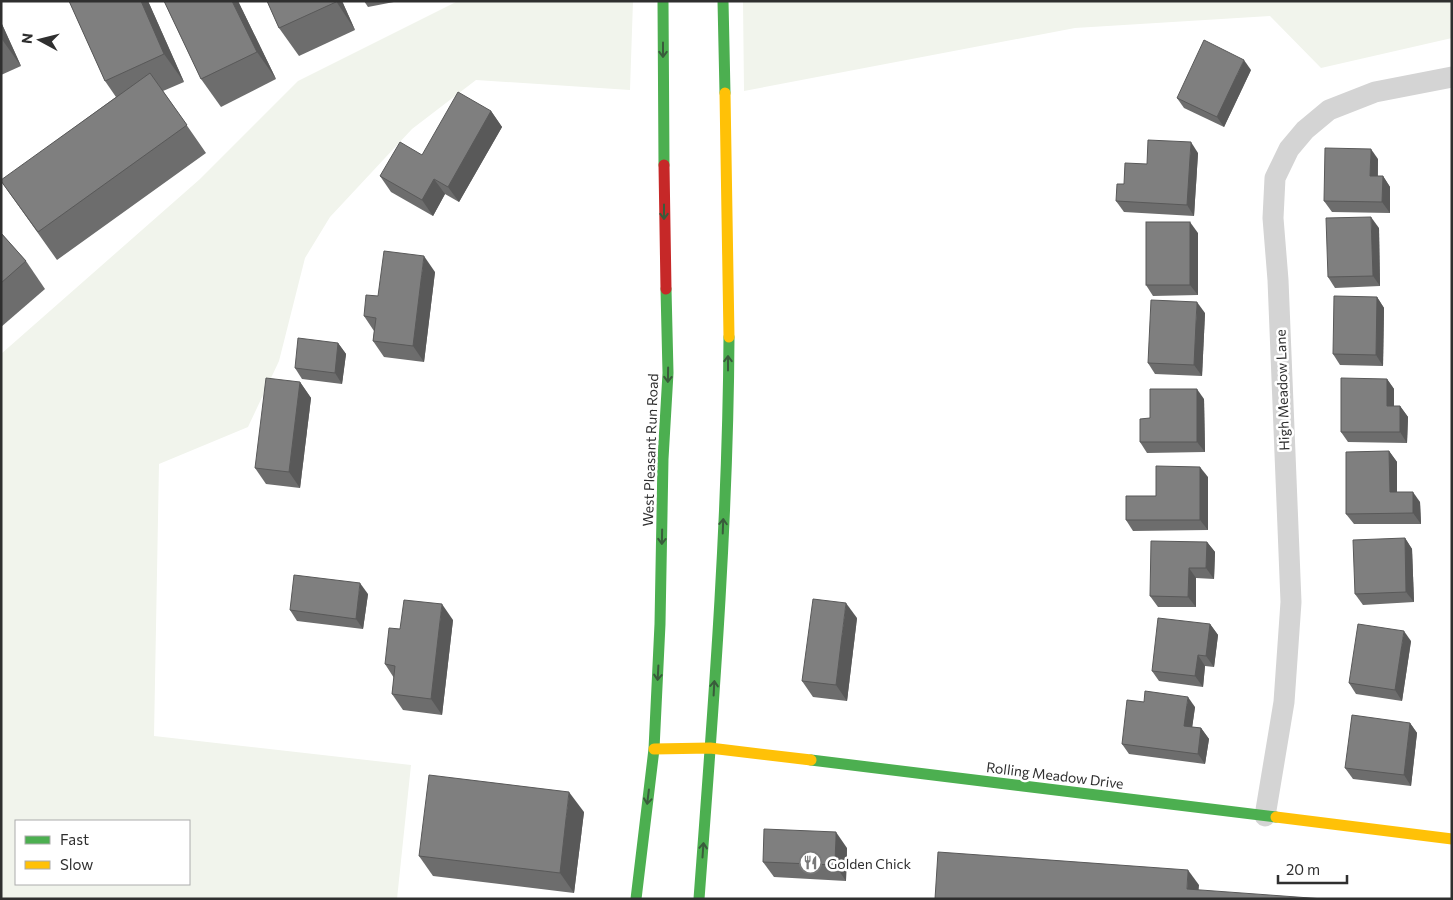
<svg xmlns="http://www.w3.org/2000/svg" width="1453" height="900" font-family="Commissioner,sans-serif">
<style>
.green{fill:#f1f4ec;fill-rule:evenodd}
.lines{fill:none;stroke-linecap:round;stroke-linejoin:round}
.street{stroke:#d4d4d4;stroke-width:21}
.fast{stroke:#4caf50;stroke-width:11}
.slow{stroke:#ffc107;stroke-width:11}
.jam{stroke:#c62828;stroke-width:11}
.wall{fill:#6d6d6d}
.shaded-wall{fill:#595959}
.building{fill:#7f7f7f;stroke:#595959}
.oneway{stroke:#395c3b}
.labels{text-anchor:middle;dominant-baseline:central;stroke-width:5;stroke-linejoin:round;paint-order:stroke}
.street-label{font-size:14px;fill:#2f2f2f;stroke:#fff}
.poi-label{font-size:14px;fill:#2f2f2f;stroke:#fff;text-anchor:start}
</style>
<rect width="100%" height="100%" fill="#fff"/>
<g class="green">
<path d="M458 1H633L630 90 476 80 412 129 330 217 305 258 279 361 248 427 159 464 154 736 411 765 397 899H1V354L200 179 298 81ZM16 821H189V884H16Z"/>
<polygon points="743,1 1452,1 1452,38 1321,68 1270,16 1075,28 744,91"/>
</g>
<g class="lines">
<polyline class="street" points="1265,816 1284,702 1291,602 1278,280 1273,218 1275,178 1289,149 1305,130 1329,110 1375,92 1452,77"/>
<g class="fast">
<polyline points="663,1 664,165"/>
<polyline points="723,1 725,93"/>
<polyline points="811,760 1276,817"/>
<polyline points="636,899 654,749 660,624 663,459 668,373 666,289"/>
<path d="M699 899C713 712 728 525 729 337"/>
</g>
<g class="slow">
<polyline points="725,93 729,337"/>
<polyline points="654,749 710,748 811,760"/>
<polyline points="1276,817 1452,839"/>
</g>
<polyline class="jam" points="664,165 666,289"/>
</g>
<g class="wall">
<polygon points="69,1 148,1 184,82 163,91 206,153 57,260 1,181 116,97 105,81"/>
<polygon points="164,1 238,1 276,79 221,107 201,79"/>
<polygon points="267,1 342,1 355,30 299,56 279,28"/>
<polygon points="364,1 399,1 368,7"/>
<polygon points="1,22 21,66 1,75"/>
<polygon points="1251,70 1224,127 1184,108 1177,98"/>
<polygon points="491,111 502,127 459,202 445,194 433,216 391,192 380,176 422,155"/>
<polygon points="1198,153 1194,216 1124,212 1116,201 1124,184 1147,164"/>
<polygon points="1378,159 1378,176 1383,176 1390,187 1390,213 1332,212 1324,201"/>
<polygon points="1379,228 1380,286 1335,288 1328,277"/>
<polygon points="1,233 26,261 45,289 1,327"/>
<polygon points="1198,233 1198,295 1153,296 1146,285"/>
<polygon points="435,272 424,362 384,357 373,341 374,331 364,316 378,296"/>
<polygon points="1377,297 1384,308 1383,366 1340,365 1333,354"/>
<polygon points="1205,313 1202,376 1155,374 1148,363"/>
<polygon points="338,343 346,354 342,384 302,379 295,368"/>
<polygon points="1387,379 1394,389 1394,406 1400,406 1408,417 1407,443 1348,442 1341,432"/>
<polygon points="300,382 311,398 300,488 266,484 255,468"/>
<polygon points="1204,399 1205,452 1147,453 1140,442 1150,418"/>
<polygon points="1389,451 1397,462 1397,492 1420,502 1421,524 1354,524 1346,514"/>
<polygon points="1208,477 1208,530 1133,531 1126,520 1156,496"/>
<polygon points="1405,538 1412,549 1414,602 1363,605 1355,594"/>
<polygon points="1207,542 1215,552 1214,579 1196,578 1196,607 1158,607 1150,596"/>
<polygon points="368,594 363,629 297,621 290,610"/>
<polygon points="857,618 847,701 813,697 802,681"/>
<polygon points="453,620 442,715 403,710 392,694 394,678 385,664 400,629"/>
<polygon points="1210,624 1218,635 1214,667 1205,666 1203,687 1159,681 1152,671"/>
<polygon points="1411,641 1402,701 1356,694 1349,683"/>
<polygon points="1144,702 1195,707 1192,727 1201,728 1209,739 1205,764 1129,754 1122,744"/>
<polygon points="1410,723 1417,733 1411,786 1353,779 1345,768"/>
<polygon points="584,812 574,893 433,876 419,856"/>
<polygon points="847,848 846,881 774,877 763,862"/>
</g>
<g class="shaded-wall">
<polygon points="141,1 148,1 184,82 164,54"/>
<polygon points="232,1 238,1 276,79 257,52"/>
<polygon points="336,1 342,1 355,30"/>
<polygon points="1,22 21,66 1,38"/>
<polygon points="1244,60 1251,70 1224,127 1217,117"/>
<polygon points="491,111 502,127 459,202 448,187"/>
<polygon points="1191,142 1198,153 1194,216 1187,205"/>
<polygon points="1371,149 1378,159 1377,187 1370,176"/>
<polygon points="1383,176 1390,187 1390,213 1382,202"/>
<polygon points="434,179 445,194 433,216 422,200"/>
<polygon points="1371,217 1379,228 1380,286 1373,276"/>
<polygon points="1190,222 1198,233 1198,295 1190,285"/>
<polygon points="424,256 435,272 424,362 413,346"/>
<polygon points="1377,297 1384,308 1383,366 1376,355"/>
<polygon points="1197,302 1205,313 1202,376 1194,365"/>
<polygon points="338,343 346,354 342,384 335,373"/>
<polygon points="1387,379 1394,389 1394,417 1387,406"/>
<polygon points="300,382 311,398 300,488 289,472"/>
<polygon points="1197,389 1204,399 1205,452 1197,442"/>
<polygon points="1400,406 1408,417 1407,443 1400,432"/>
<polygon points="1389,451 1397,462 1397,502 1390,492"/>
<polygon points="1200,467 1208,477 1208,530 1200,520"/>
<polygon points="1413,492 1420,502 1421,524 1413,513"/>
<polygon points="1405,538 1412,549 1414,602 1406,592"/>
<polygon points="1207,542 1215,552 1214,579 1206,568"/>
<polygon points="1189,568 1196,578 1196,607 1188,597"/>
<polygon points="360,583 368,594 363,629 356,619"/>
<polygon points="846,603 857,618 847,701 836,685"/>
<polygon points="442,604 453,620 442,715 431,699"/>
<polygon points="1210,624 1218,635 1214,667 1206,656"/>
<polygon points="1404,631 1411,641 1402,701 1395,690"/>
<polygon points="1198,655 1205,666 1203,687 1195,676"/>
<polygon points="1188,697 1195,707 1191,736 1184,726"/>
<polygon points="1410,723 1417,733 1411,786 1404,775"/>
<polygon points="1201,728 1209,739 1205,764 1198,754"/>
<polygon points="569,792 584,812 574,893 560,873"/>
<polygon points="836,832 847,848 846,881 835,865"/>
<polygon points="1188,870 1199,885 1198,899 1187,889"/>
</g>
<g class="building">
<polygon points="69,1 141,1 164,54 105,81"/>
<polygon points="164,1 232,1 257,52 201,79"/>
<polygon points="267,1 336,1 336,2 279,28"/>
<polygon points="1204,40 1244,60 1217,117 1177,98"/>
<polygon points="150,73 187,125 38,232 1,181 1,180"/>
<polygon points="458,92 491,111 448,187 434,179 422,200 380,176 400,142 422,155"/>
<polygon points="1148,140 1191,142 1187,205 1116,201 1117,184 1124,184 1125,163 1147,164"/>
<polygon points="1325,148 1371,149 1370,176 1383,176 1382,202 1324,201"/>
<polygon points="1371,217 1373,276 1328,277 1326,218"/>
<rect x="1146" y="222" width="44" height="63"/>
<polygon points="1,233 26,261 1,283"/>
<polygon points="384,251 424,256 413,346 373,341 376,318 364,316 366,295 378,296"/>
<polygon points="1334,296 1377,297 1376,355 1333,354"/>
<polygon points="1151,300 1197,302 1194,365 1148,363"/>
<polygon points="298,338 338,343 335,373 295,368"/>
<polygon points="266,378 300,382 289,472 255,468"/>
<polygon points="1341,378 1387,379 1387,406 1400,406 1400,432 1341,432"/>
<polygon points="1150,389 1197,389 1197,442 1140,442 1140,419 1150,418"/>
<polygon points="1389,451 1390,492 1413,492 1413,513 1346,514 1346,452"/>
<polygon points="1156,466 1200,467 1200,520 1126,520 1126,496 1156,496"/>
<polygon points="1405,538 1406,592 1355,594 1353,540"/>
<polygon points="1151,541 1207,542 1206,568 1189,568 1188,597 1150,596"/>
<polygon points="294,575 360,583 356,619 290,610"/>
<polygon points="813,599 846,603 836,685 802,681"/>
<polygon points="404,600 442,604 431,699 392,694 395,666 385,664 389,628 400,629"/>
<polygon points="1158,618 1210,624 1206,656 1198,655 1195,676 1152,671"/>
<polygon points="1358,624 1404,631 1395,690 1349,683"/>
<polygon points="1145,691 1188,697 1184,726 1201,728 1198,754 1122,744 1127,700 1144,702"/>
<polygon points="1352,715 1410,723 1404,775 1345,768"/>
<polygon points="429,775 569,792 560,873 419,856"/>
<polygon points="764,829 836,832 835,865 763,862"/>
<polygon points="938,852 1188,870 1187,889 1324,899 935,899"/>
</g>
<defs><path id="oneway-shaft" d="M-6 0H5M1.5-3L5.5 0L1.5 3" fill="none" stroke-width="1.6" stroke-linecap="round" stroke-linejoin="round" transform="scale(1.25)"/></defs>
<g class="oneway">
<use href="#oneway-shaft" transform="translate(663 50) rotate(90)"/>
<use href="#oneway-shaft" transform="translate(664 212) rotate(90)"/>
<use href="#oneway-shaft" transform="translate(728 363) rotate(-90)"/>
<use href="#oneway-shaft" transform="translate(668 375) rotate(91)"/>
<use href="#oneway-shaft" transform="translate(723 526) rotate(-88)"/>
<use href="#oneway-shaft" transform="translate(662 537) rotate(91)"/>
<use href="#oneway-shaft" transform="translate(658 673) rotate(93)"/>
<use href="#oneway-shaft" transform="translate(714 688) rotate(-87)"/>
<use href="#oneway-shaft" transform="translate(648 797) rotate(97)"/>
<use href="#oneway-shaft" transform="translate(703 850) rotate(-86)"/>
</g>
<defs>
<symbol id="restaurant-ring" viewBox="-11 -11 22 22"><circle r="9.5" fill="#fff" stroke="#787878" stroke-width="1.5"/><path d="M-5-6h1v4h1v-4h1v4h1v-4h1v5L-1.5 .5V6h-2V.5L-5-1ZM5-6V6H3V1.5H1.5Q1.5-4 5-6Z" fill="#787878"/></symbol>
</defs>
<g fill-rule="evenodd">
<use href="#restaurant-ring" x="798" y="850" width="25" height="25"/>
</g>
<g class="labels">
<g class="street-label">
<text transform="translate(1282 390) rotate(-92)">High Meadow Lane</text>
<text transform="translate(650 450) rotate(-88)">West Pleasant Run Road</text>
<text transform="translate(1055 775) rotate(7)">Rolling Meadow Drive</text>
</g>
<g class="poi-label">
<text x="827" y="863">Golden Chick</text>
</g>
</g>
<rect width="1453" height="900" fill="none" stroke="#2f2f2f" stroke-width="5"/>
<rect x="15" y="820" width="175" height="65" fill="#ffffff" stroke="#acacac"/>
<rect x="25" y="836" width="25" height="8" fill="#4caf50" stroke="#acacac"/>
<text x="60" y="845" font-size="15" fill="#2f2f2f">Fast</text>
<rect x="25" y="861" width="25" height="8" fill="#ffc107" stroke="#acacac"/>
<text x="60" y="870" font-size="15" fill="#2f2f2f">Slow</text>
<g transform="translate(40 40) rotate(277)" stroke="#ffffff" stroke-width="4" paint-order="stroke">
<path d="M0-4L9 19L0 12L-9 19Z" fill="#2f2f2f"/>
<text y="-8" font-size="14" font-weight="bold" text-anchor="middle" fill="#2f2f2f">N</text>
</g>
<path d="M1278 875v8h69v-8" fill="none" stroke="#2f2f2f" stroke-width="2.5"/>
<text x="1286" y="875" font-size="15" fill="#2f2f2f" stroke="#ffffff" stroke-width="4" paint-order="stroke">20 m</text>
</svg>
